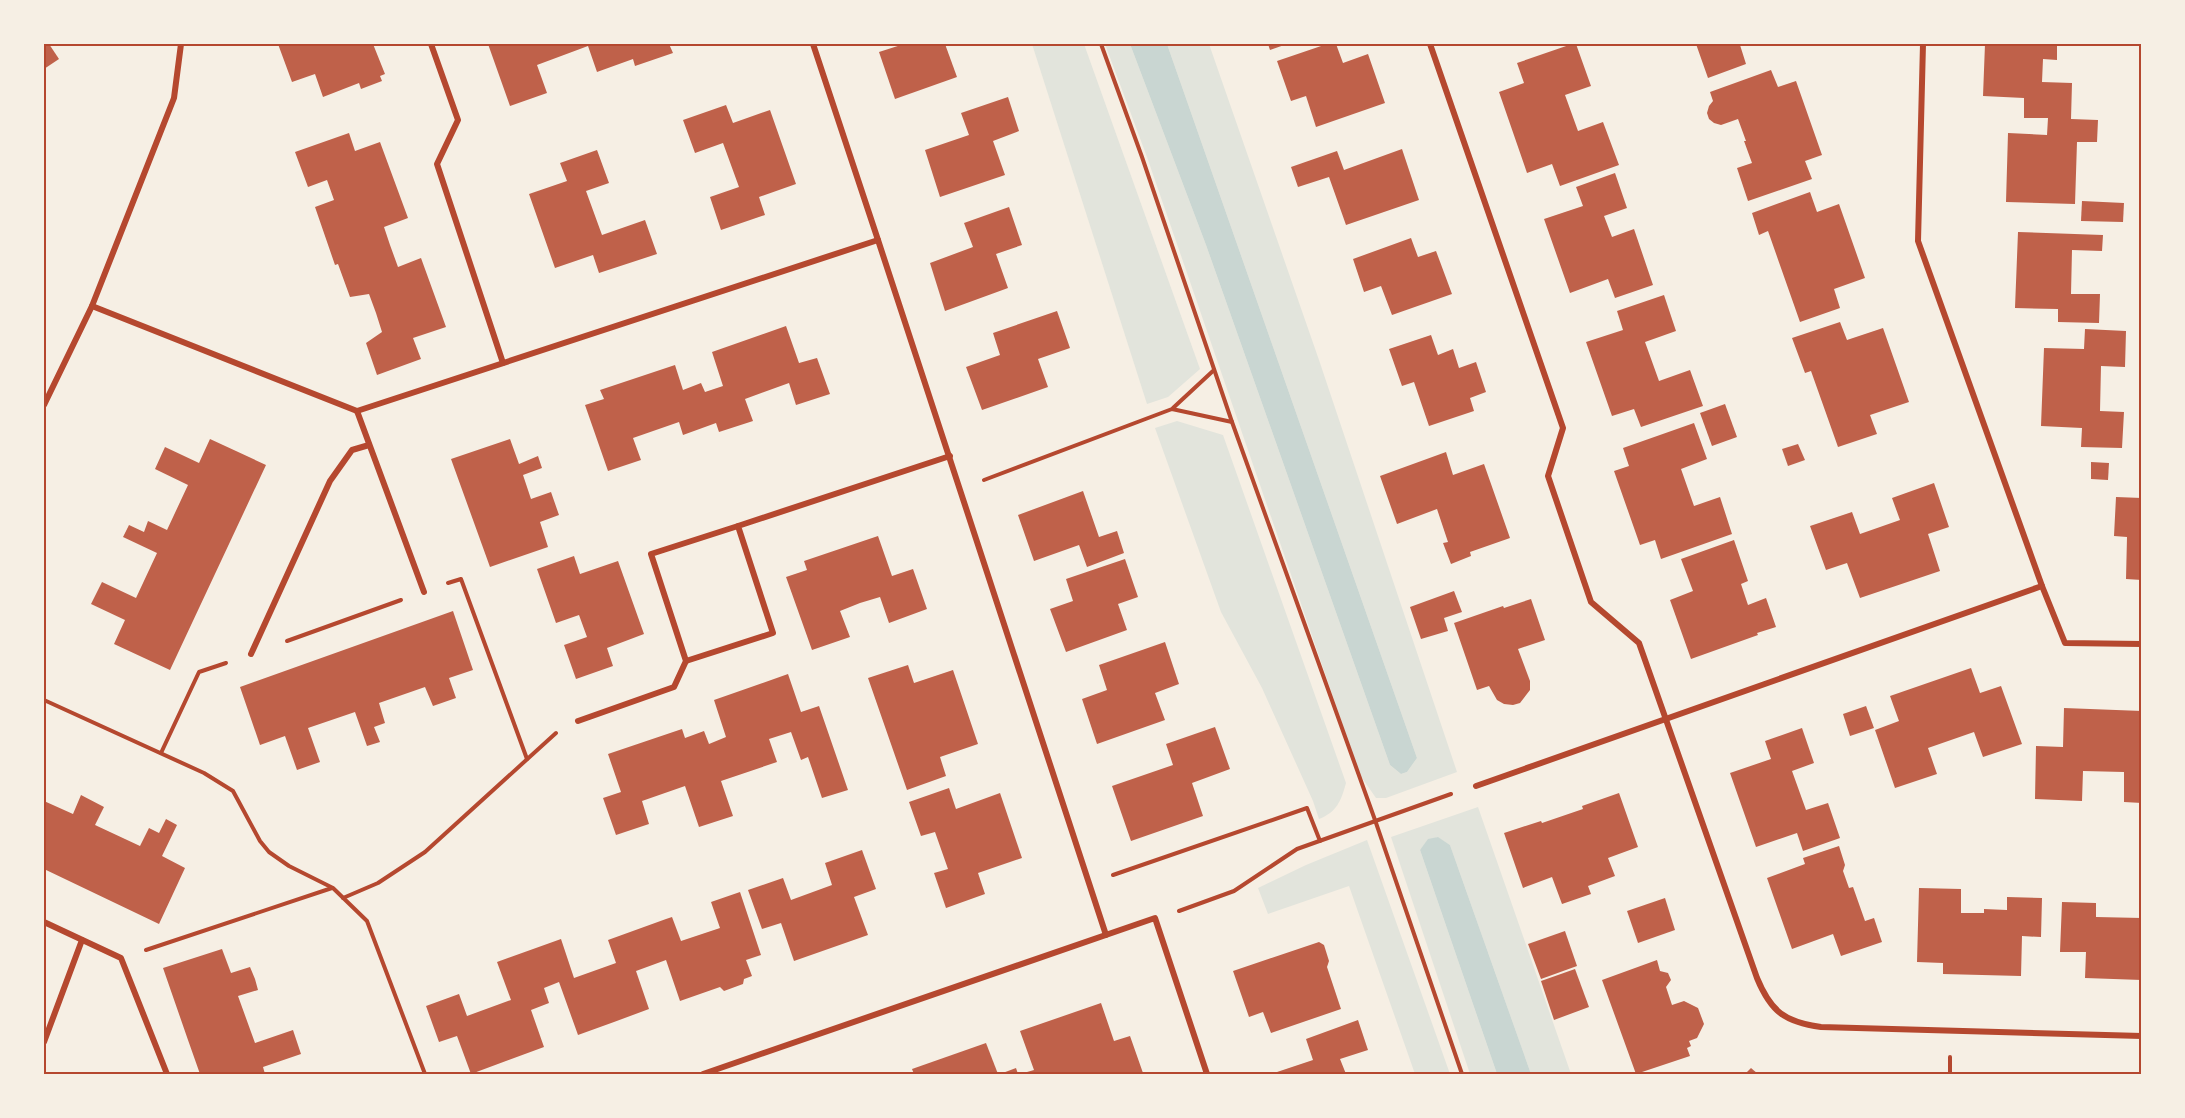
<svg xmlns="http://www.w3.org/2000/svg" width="2185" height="1118" font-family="Spectral,serif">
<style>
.green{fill:#e2e4dc}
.water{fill:#c9d6d2}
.building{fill:#bf614a}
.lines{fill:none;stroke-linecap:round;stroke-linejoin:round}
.path{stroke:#b5482f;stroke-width:4}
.minor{stroke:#b5482f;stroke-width:6}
.neatline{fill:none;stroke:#b5482f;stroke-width:2}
</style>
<rect width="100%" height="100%" fill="#f6efe4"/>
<g class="green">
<polygon points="1032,44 1084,44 1200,369 1168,397 1147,404"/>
<polygon points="1105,44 1130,44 1206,245 1390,765 1401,774 1407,772 1417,758 1167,44 1209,44 1319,360 1457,772 1386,798 1376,798 1360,775 1147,157"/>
<path d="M1177 421 1223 435 1346 783C1341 801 1337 812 1319 819L1313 801 1262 688 1221 612 1155 428Z"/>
<polygon points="1478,807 1571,1074 1531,1074 1450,845 1437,837 1420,850 1497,1074 1470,1074 1391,837"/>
<polygon points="1367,840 1450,1074 1415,1074 1349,886 1268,914 1258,888 1306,865"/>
</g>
<g class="water">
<polygon points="1130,44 1167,44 1417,758 1407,772 1401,774 1390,765 1206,245"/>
<polygon points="1438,837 1450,845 1531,1074 1497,1074 1420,850 1428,839"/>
</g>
<g class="building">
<polygon points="44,44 49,44 59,59 44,69"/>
<polygon points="278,44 373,44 385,74 380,76 382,81 361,89 359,83 323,97 315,74 292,82"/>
<polygon points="488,44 669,44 673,53 635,66 633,59 597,72 588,46 537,65 547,93 510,106"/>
<polygon points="904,44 945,44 957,77 895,99 879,52"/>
<polygon points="1268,44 1287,44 1270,50"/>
<polygon points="1327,44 1336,44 1343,63 1368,54 1385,103 1316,127 1306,96 1291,101 1277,61"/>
<polygon points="1572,44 1576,44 1591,86 1565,95 1578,131 1603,122 1619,165 1560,186 1552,164 1527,173 1499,92 1524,83 1517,63"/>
<polygon points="1696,44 1744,44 1740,45 1746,64 1708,78"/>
<polygon points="1985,44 2057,44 2057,60 2043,59 2042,82 2072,83 2071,119 2098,120 2097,142 2077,142 2075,204 2006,202 2008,133 2047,135 2048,118 2024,118 2024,98 1983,96"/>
<polygon points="1771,70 1778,87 1796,81 1822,155 1805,161 1812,179 1748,201 1737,168 1752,163 1744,141 1746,141 1738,119 1721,125 1714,123 1709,119 1707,113 1709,106 1713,101 1710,92"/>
<polygon points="1008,97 1019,131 993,141 1005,175 940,197 925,150 969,135 961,113"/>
<polygon points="726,105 733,123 770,110 796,184 759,197 765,215 721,230 710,197 739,187 723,143 695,153 683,120"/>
<polygon points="349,133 355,151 380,142 408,218 384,227 390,245 398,267 421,258 446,327 413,338 421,359 377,375 366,343 382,332 376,313 369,294 350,297 338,264 335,265 315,207 334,200 327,180 308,187 295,152"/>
<polygon points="1402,149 1419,200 1346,225 1329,177 1298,187 1291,167 1337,151 1344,170"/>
<polygon points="597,150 609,183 586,191 602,235 645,220 657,254 599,273 593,255 555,268 529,194 567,181 560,163"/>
<polygon points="1615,173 1627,208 1604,216 1612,237 1634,229 1653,285 1615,298 1608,279 1570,293 1544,219 1583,206 1576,187"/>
<polygon points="1810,192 1817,212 1839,204 1865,278 1834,289 1840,308 1800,322 1768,231 1759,235 1752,213"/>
<polygon points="2082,201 2124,203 2123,222 2081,221"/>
<polygon points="1009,207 1022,245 996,254 1008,288 945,311 930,263 973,247 964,223"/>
<polygon points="2018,232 2103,235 2102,251 2072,250 2071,294 2100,294 2099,323 2058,322 2058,309 2015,308"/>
<polygon points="1411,238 1418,257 1436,251 1452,294 1392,315 1381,286 1364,292 1353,259"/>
<polygon points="1664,295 1676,331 1645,342 1659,381 1690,370 1703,406 1641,427 1634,409 1612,416 1586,342 1623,330 1617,311"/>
<polygon points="1057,311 1070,348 1038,359 1048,387 982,410 966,367 1000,355 993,333"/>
<polygon points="1840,322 1847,340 1883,328 1909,402 1870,415 1877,434 1838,447 1811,371 1805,373 1792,338"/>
<polygon points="786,326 799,363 817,358 830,394 796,405 789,383 745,399 753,421 719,432 716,423 683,435 679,422 633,438 641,460 608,471 585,405 604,399 600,390 675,365 683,390 701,383 705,392 723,386 712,352"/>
<polygon points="2085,329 2126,331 2125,367 2101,366 2100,411 2124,412 2122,448 2081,447 2082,428 2041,426 2044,348 2084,349"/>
<polygon points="1431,335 1438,355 1453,349 1459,368 1476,362 1486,392 1470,398 1474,411 1429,426 1414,382 1402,386 1389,349"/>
<polygon points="1725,404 1737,437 1712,446 1700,413"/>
<polygon points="1694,423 1707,459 1681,469 1694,506 1720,497 1732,534 1661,559 1655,540 1640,545 1614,471 1629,466 1623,448"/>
<polygon points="210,439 266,465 170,670 114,644 125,620 91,604 102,582 136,598 157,553 123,537 129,525 144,532 148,521 167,530 188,485 155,469 165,447 199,463"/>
<polygon points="510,439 519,464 538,456 542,468 523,475 531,499 551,492 559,515 540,522 548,547 490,567 451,459"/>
<polygon points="1798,444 1805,460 1788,466 1782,449"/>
<polygon points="1446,452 1453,475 1484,464 1510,538 1470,552 1471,556 1451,564 1443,543 1448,542 1437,509 1397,524 1380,476"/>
<polygon points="2091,462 2109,463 2108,480 2091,479"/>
<polygon points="1934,483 1949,527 1928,534 1940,571 1860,598 1847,563 1826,570 1810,526 1852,512 1860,534 1900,520 1892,498"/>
<polygon points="1083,491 1099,537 1117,531 1124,553 1087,567 1079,545 1034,561 1018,515"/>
<polygon points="2116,497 2142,498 2142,580 2126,579 2127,537 2114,536"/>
<polygon points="878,536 892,576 913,569 927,609 889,623 880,597 860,603 840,611 850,637 812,650 786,577 807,570 804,561"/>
<polygon points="1734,540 1748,581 1741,584 1748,605 1766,598 1776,627 1757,633 1758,635 1691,659 1670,600 1693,591 1681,559"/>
<polygon points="574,556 580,574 618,561 644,634 607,648 613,666 576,679 564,645 587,637 579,615 556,623 537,569"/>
<polygon points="1125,559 1138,597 1118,604 1127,630 1066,652 1050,609 1073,601 1066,579"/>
<polygon points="1454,591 1462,612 1444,618 1448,631 1421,639 1410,607"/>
<polygon points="1531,599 1545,640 1518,649 1530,681 1530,690 1520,703 1513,705 1504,704 1497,700 1489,686 1477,690 1454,623 1503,606 1504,608"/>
<polygon points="453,611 473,670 449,678 456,698 433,706 425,687 379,703 385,723 374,727 380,742 367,746 355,712 308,728 320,762 297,770 285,736 260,745 240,687"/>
<polygon points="1165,642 1179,684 1155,693 1165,720 1097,744 1082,699 1107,690 1099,665"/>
<polygon points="908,665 914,683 953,670 978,744 940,757 946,776 907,790 868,678"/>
<polygon points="1971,668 1980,693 2001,686 2022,744 1983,757 1974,732 1928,748 1937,774 1895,788 1875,730 1899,721 1890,696"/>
<polygon points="788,674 801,712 819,706 848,790 822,798 808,757 801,760 791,732 769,739 777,762 721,781 733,816 699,827 685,786 642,801 649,824 616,835 603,798 621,792 608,754 682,729 685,738 704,731 709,744 726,737 714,700"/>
<polygon points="1866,706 1874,728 1850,736 1843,714"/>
<polygon points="2064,708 2142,711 2142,803 2124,802 2124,772 2083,771 2082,801 2035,799 2036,746 2063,747"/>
<polygon points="1215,727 1230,769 1192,783 1203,816 1131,841 1112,786 1173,765 1166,744"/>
<polygon points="1802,728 1814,763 1792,771 1806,810 1828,803 1840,838 1803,851 1797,833 1756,847 1730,773 1771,759 1765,741"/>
<polygon points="949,788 956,809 1000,793 1022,858 978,873 985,894 946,908 934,873 948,869 935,832 921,836 909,802"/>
<polygon points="1619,793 1638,847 1608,858 1615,876 1588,886 1591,894 1562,904 1552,877 1523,888 1504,833 1541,821 1542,823 1583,809 1582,806"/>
<polygon points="81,795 104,807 95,825 140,846 149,828 159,833 166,819 177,825 162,856 185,868 159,924 44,869 44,801 73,814"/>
<polygon points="1839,846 1845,865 1843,871 1849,888 1853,887 1865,921 1874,918 1882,942 1841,956 1833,934 1792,949 1767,878 1805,864 1803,858"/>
<polygon points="862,850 876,889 854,897 868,935 794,961 781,923 762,929 748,890 783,878 791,900 832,885 825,863"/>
<polygon points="1919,888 1961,889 1961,913 1984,913 1984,909 2007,910 2007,897 2042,898 2041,937 2022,936 2021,976 1943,974 1943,963 1917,962"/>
<polygon points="740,892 761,955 746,960 752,976 744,979 743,984 724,991 720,987 680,1001 666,960 636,971 649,1009 614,1022 578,1035 559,982 544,988 549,1003 531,1010 544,1047 471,1074 457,1036 439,1042 426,1006 459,994 467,1016 511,1000 497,962 561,939 574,978 616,963 608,940 666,919 672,917 681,941 720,928 711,902"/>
<polygon points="1665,898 1675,930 1638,943 1627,911"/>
<polygon points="2062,902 2096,903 2096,917 2142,918 2142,980 2085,978 2086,952 2060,952"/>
<polygon points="1565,931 1577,966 1541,979 1528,944"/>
<polygon points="1319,942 1324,945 1329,961 1327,967 1341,1009 1271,1033 1263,1012 1249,1017 1233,971"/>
<polygon points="222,949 231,973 250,967 255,979 258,990 238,996 255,1043 293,1030 301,1054 263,1067 265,1074 200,1074 188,1040 163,968"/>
<polygon points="1657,960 1660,971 1668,973 1671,980 1666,987 1672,1005 1684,1001 1698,1008 1704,1024 1697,1038 1689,1041 1691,1046 1687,1048 1690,1056 1636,1074 1602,980"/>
<polygon points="1575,969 1589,1007 1554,1020 1541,981"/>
<polygon points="1101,1003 1114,1041 1130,1036 1143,1073 1020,1074 1034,1070 1020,1031"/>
<polygon points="1358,1020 1368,1050 1340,1059 1346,1074 1271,1074 1313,1060 1306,1039"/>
<polygon points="986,1043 998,1074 914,1074 912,1069"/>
<polygon points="1016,1068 1018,1074 1000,1074"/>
<polygon points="1751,1068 1758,1074 1745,1074"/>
</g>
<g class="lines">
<g class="path">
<polyline points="1101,44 1142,157 1232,422 1375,820 1462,1074"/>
<polyline points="1173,408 1214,370"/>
<polyline points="984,480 1172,409 1232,422"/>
<polyline points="448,583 461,579 527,759"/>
<polyline points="287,641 401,600"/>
<polyline points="44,700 204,773 233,791 260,841 269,852 289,866 333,888 367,921 425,1074"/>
<polyline points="161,753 199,672 226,663"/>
<polyline points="1113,875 1307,808 1320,841"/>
<polyline points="343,898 378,883 425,852 556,733"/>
<polyline points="1179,911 1234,891 1297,849 1451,794"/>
<polyline points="146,950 332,888"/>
<polyline points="1950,1074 1950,1057"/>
</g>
<g class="minor">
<polyline points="431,44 458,120 437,164 503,363"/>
<polyline points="813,44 878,240"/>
<path d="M1430 44 1563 428 1548 476 1591 602 1639 643 1757 978C1771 1012 1785 1022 1821 1027L2142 1036"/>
<polyline points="1923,44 1918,241 2042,586 2065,643 2142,644"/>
<polyline points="92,306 357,411 878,240 1106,935"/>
<polyline points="44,405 92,306 174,98 181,44"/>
<polyline points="357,411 424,592"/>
<polyline points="251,654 330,481 352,450 369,445"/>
<polyline points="686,661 773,633 738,526 950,456"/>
<polyline points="578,721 674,687 686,661 651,554 738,526"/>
<polyline points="1476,786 2042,586"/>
<polyline points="44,922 121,958 167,1074"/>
<polyline points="44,1042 82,940"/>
<polyline points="703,1074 1155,918 1207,1074"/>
</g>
</g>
<rect width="2185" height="1118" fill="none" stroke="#f6efe4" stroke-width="90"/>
<rect x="45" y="45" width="2095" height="1028" class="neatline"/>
</svg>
